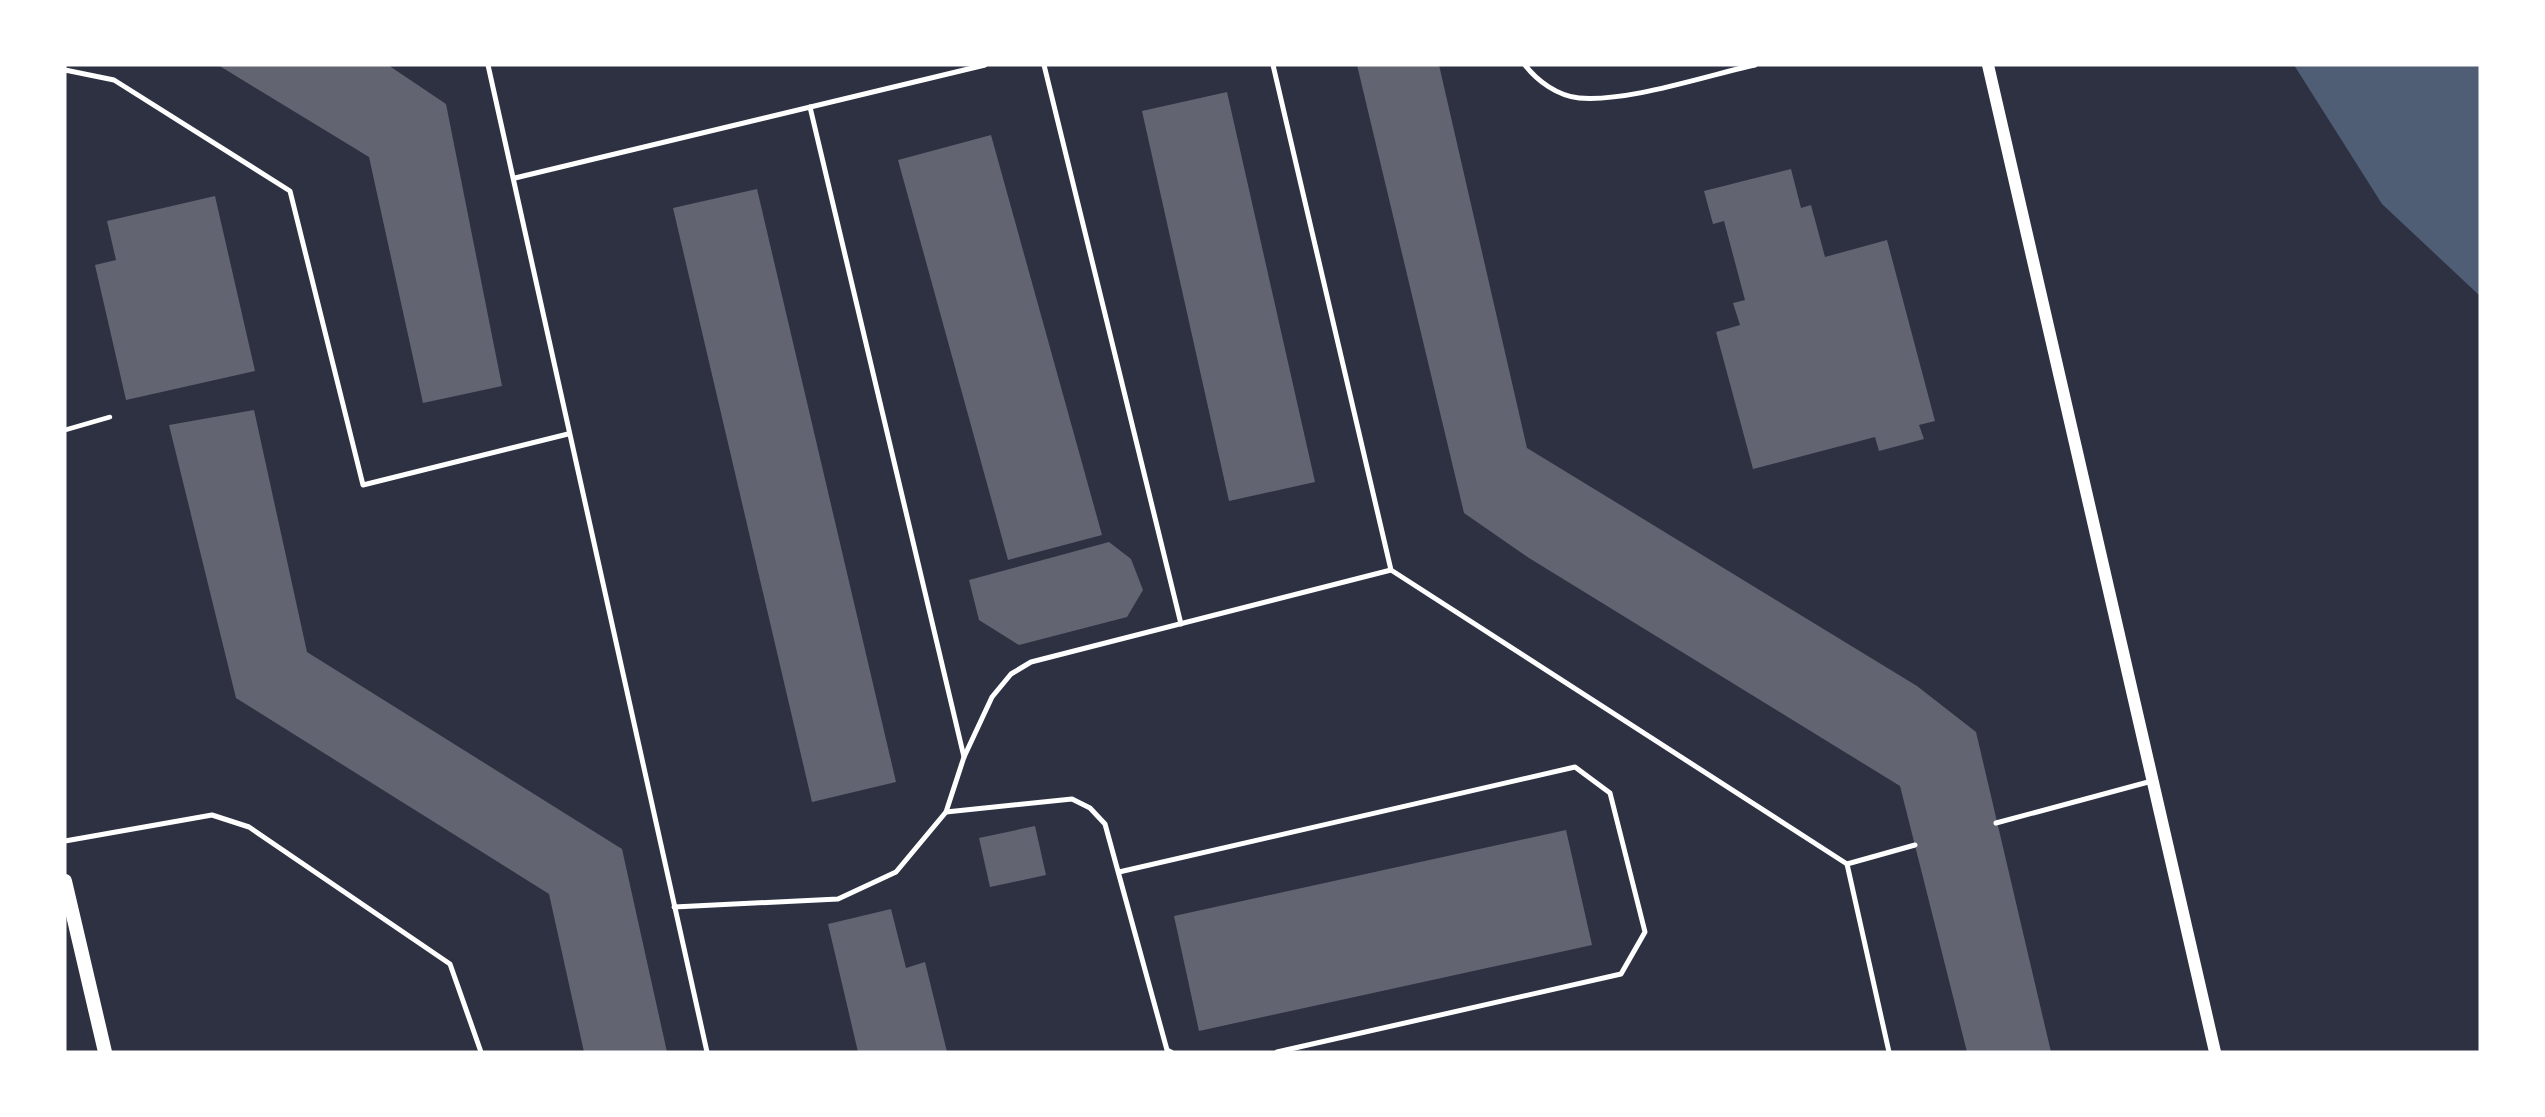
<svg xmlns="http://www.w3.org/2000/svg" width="2545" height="1117" font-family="'Nunito Sans',sans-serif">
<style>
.water{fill:#4f5d75}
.building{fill:#626471}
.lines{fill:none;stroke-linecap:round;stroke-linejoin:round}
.path{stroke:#fff;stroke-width:4.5}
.service{stroke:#fff;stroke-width:5}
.tertiary{stroke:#fff;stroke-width:12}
.secondary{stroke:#fff;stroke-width:14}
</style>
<rect width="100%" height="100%" fill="#2d3142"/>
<polygon class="water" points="2294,65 2480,65 2480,296 2382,204"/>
<g class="building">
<polygon points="218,65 388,65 446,104 502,386 423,403 369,157"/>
<polygon points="1357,65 1439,65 1527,448 1917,686 1976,732 2051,1052 1967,1052 1900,786 1529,558 1464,513"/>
<polygon points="1227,92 1315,482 1229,501 1142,111"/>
<polygon points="991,135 1102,535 1008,560 898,160"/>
<polygon points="1791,169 1801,208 1811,205 1825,257 1887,240 1935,421 1919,425 1924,439 1879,451 1875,437 1753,469 1716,332 1740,325 1733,303 1745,300 1724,221 1713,224 1704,191"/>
<polygon points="757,189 896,782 812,802 673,208"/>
<polygon points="215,196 255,371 126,400 95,265 116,260 107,221"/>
<polygon points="254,410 307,652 622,849 667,1052 584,1052 549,894 236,698 169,425"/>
<polygon points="1109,542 1131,559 1143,590 1127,617 1019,645 979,620 969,580"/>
<polygon points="1035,826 1046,875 990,887 979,838"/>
<polygon points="1566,830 1592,945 1199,1031 1174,916"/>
<polygon points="891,909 906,968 925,962 947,1052 858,1052 828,924"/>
</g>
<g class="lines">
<polyline class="path" points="65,430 110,417"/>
<g class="service">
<polyline points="488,65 707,1052"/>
<polyline points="1044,65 1181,624"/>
<polyline points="1273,65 1391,570 1847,864 1915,845"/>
<path d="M1525 65C1537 81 1558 96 1579 98 1630 102 1704 76 1755 65"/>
<polyline points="65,70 114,80 290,191 363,485 568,434"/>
<polyline points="810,107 964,757"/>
<polyline points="515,178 985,65"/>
<polyline points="946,812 1072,799 1090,808 1105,824 1167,1050 1171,1052"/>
<polyline points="1996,823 2152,781"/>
<polyline points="65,841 212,815 249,827 450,964 481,1052"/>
<polyline points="1847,864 1889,1052"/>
<polyline points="1119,872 1575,767 1610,793 1645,932 1621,974 1277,1052"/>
<polyline points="674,907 838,899 896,872 946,812 964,757 992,697 1011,674 1031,662 1391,570"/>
</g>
<polyline class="tertiary" points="1988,65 2215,1052"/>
<polyline class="secondary" points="65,881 105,1052"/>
</g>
<rect width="2545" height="1117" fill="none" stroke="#ffffff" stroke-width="133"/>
</svg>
